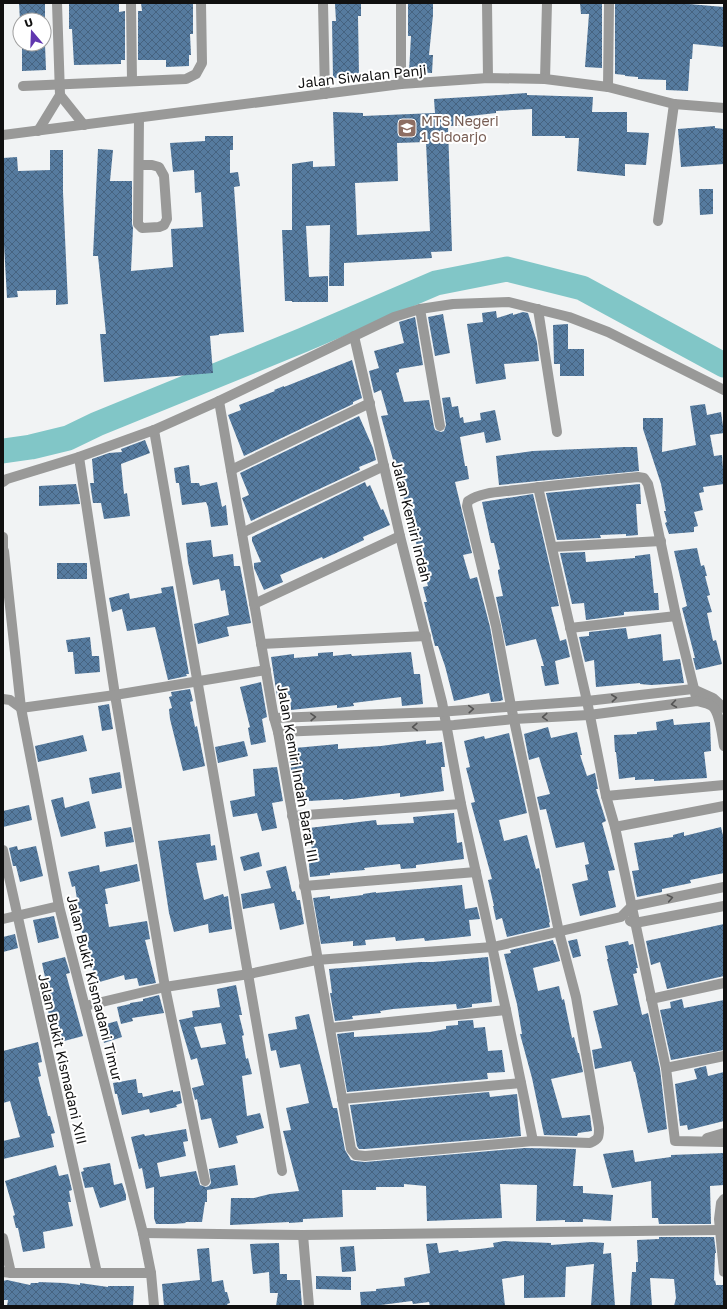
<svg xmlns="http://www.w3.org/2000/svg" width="727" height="1309" font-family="'Golos Text',sans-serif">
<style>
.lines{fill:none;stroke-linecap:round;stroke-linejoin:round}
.river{stroke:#81c6c7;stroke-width:25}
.building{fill:url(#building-cross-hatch);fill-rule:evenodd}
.minor{stroke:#999998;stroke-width:10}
.oneway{stroke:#545454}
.labels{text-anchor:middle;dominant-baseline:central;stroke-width:4;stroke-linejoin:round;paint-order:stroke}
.street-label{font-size:14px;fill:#101010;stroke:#fff}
.education-label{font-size:14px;fill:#785e54;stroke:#fff;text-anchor:start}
</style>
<defs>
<pattern id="building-cross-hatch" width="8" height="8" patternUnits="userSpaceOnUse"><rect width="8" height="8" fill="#567b9f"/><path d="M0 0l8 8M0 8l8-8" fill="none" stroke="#466380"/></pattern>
</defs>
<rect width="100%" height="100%" fill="#f1f3f4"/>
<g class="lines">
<polyline class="river" points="3,451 31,447 68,438 97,424 303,340 436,283 507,269 582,288 724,365"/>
</g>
<g class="building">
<polygon points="19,3 45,3 45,20 20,20"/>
<polygon points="69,3 119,3 119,12 125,11 125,60 121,60 121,64 74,65 72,29 69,29"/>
<polygon points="141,3 193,3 193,34 190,34 191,55 189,55 189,66 166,67 166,60 138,60 138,11 142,11"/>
<polygon points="361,3 361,16 358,16 359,77 333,78 332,21 336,21 335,4"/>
<polygon points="408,3 433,3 433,15 429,55 433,55 432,73 409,72 411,36 408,36"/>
<polygon points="580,3 602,3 602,68 585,67 589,14 581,14"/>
<polygon points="615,3 677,3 724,7 724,47 693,44 692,59 690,59 688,91 666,90 666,80 638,79 638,77 625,76 625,75 615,74"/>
<polygon points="22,44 45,44 46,70 22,71"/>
<path d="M527 93V95L593 97 592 112H627V132L649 133 646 165 625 164V176L577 171 579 138H565V136H532V109L496 111V113L470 116V126H448L452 251 431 252 432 258 344 263V286H329L330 225 306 226 309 277 328 276V302H292V301H285L282 230H292V164L313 161V167L335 166 333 112 363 113V116L435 113 434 99 484 96ZM426 142 430 231 357 235 355 183 398 181 397 143Z"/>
<polygon points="715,126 715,128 724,129 724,164 681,167 678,129"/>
<polygon points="205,136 233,136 233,150 230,150 230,173 238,172 240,186 234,187 244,332 219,334 219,335 210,336 213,373 104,382 100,334 106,334 98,256 93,256 98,149 113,150 110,181 132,181 132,224 133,228 131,271 173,267 171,229 203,227 201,192 195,193 194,170 173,172 170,143 205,141"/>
<polygon points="50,150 63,150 63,192 68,304 56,305 56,290 17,291 18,297 7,298 3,227 3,158 17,157 18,171 50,170"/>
<polygon points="699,189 713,189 713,214 700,215"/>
<polygon points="496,311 497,318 513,313 513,315 523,312 528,313 537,342 539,361 504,364 506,379 476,384 467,324 483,322 482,313"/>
<polygon points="443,314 450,353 435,356 428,317"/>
<polygon points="415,317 423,365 399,369 399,372 396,373 404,402 429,400 434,427 435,430 441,432 444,431 446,425 442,398 450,397 452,407 458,406 460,418 463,417 464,423 481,420 480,413 495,410 501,440 486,443 484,432 460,437 465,466 467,466 469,479 455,482 472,553 463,555 470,579 477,577 490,627 503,700 500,701 491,702 489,693 454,701 445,666 438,646 435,646 424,602 427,602 423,587 428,586 381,416 388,415 381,390 374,393 369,371 379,368 374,351 404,343 399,322"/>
<polygon points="568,324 568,349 584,349 584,376 560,376 560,364 554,364 553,325"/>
<polygon points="352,360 362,398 353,402 353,404 244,456 228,415 241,410 239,405 275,391 274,390 284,386 284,387"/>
<polygon points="705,404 707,415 721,412 724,433 710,435 714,456 722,455 724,484 703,487 704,492 699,493 703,510 694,512 698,526 694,527 694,532 669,534 665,523 667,522 664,511 666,511 661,484 643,429 643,418 663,418 662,452 696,445 690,406"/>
<polygon points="359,416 373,448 376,460 359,467 360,470 251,521 242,498 249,495 240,473"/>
<polygon points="145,440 150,453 121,464 124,494 127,493 130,516 104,519 101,503 93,503 90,483 94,483 92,459 109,453 122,452 121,449"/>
<polygon points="625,447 637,447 639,471 499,485 496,456 533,451"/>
<polygon points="189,465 191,483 199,483 200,486 217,482 222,507 226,505 228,525 211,527 208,507 206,502 182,505 179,483 176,483 174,468"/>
<polygon points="365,482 367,487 370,485 381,510 383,509 390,525 363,537 364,540 334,554 323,559 322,557 280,575 283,582 264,590 254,568 254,563 261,562 252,541 252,537"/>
<polygon points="76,484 80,504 39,506 39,486"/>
<polygon points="640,484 641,504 636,504 638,535 626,536 626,534 600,535 601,538 557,540 546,493"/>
<polygon points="533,494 559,606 551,607 560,641 566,639 570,657 555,661 559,684 545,686 541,666 544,666 536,639 506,646 496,597 503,596 498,572 498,570 500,569 494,543 491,543 482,502"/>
<polygon points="211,540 213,557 233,554 234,566 240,566 251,623 227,627 229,636 198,644 194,624 229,615 225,590 221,591 219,579 193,585 188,562 186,543"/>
<polygon points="697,548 701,566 704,565 707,576 705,576 710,595 707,596 712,612 707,613 713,641 716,640 722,664 696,670 693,658 695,658 682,608 687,606 674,551"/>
<polygon points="585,552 586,562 635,558 635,556 650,554 654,593 658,593 659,610 624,612 624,615 586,620 584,603 572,604 560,553"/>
<rect x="57" y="563" width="30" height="16"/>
<polygon points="173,586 189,674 186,674 187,676 168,680 155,627 127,631 122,609 112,612 109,598 129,593 130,599 162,593 161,588"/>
<polygon points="626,628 628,639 661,634 663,661 680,659 684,683 651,685 640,684 640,683 596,687 594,660 585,662 579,637 589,636 589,632"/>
<polygon points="90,637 92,656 99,656 100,672 75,674 73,652 68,652 66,640"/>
<polygon points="333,652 333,656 351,654 352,656 411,652 414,674 420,674 423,704 402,706 401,697 353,703 354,706 337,708 337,705 291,710 290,695 277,696 271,657 294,654 294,658 318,656 318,653"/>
<polygon points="261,682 267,717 262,719 266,742 251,745 248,728 250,727 240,687"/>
<polygon points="190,689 193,701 190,702 195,727 197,726 205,766 183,771 170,719 169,709 172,708 169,697 172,696 171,692"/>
<polygon points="109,704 113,729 102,731 98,706"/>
<polygon points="673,719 674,725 710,722 711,751 704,752 707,778 654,781 654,779 635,780 635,777 619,779 616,752 615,752 614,735 637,734 637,732 657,730 656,722"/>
<polygon points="548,727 551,738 577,732 582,755 580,755 587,776 595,773 598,789 596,789 606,821 602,823 615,870 608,871 616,907 580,916 572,884 588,880 585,865 589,864 584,842 556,848 546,809 540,810 537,797 550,794 539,757 529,760 524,734"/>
<polygon points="509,733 527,813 499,820 504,841 527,835 536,869 539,868 550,922 549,923 550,927 507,937 502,918 496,920 493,906 494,906 488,880 492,879 471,803 475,802 466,768 470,767 464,741 484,736 485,739"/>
<polygon points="83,735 87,751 38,762 35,746"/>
<polygon points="426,740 426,744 442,742 445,767 441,767 444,791 400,797 400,793 343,800 343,799 309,801 309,799 296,800 287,745 295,744 295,748 338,744 338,749 381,746"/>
<polygon points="244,741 248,756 218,763 215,747"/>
<polygon points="277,767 283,801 272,803 277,828 262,831 257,813 233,817 230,801 255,796 253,769"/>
<polygon points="120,772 122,788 92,794 89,778"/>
<polygon points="63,797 65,808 89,801 96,828 61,837 51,800"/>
<polygon points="29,805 32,820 3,827 3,811"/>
<polygon points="454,813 457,843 462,842 464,859 416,865 416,868 401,869 400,864 364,868 365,870 330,873 330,875 310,877 308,851 312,851 309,828 376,820 377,825 414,823 413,817"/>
<polygon points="131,827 134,842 106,847 104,832"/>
<polygon points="721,827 724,840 724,873 690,880 691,883 662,889 662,892 637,897 632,871 639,870 634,843 673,837 673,835 684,832 684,836"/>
<polygon points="210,834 211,846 215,845 217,860 196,863 204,900 223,894 224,897 228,896 232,929 209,933 208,924 174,932 169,913 158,841"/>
<polygon points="17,846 18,850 36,846 43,876 20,882 16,866 13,866 9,848"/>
<polygon points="259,852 262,866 244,871 240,857"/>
<polygon points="137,864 140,881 105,889 108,904 105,904 109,927 147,921 150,939 145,940 156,983 139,986 137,978 125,980 124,975 96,983 84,933 82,933 75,886 72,887 68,872 99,865 100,872"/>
<polygon points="286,866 292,892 295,891 297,900 300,900 304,924 280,930 274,903 243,909 241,894 271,888 266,871"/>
<polygon points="462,885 465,909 477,907 480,919 469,920 471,936 425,941 424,938 396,941 395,937 365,940 366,945 353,946 353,941 321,944 313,898 330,896 330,899 363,895 363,894 376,892 376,893"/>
<polygon points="54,916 59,938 38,943 33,920"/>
<polygon points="724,924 724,976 667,989 660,962 651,965 646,941"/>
<polygon points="15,934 18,948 3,952 3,937"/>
<polygon points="577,939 581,956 573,958 568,941"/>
<polygon points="553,940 554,944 555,944 560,961 533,968 538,991 559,986 562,1000 564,999 572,1038 574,1037 578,1053 579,1053 583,1072 551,1079 562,1118 590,1115 592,1131 578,1133 577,1136 544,1135 532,1078 520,1034 522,1034 517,1004 504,954 511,953 510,950"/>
<polygon points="628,941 629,945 633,944 638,968 636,968 637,973 633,974 642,1015 648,1013 660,1069 667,1129 648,1133 635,1072 634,1072 631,1061 595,1069 592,1050 602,1048 593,1011 618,1005 607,959 608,959 605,946"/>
<polygon points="65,957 70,973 66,974 83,1036 53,1044 47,1019 50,1018 48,1011 52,1010 42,963"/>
<polygon points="488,957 492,1002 472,1004 472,1007 457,1009 456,1004 393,1009 380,1011 381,1013 352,1016 353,1019 335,1021 330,993 332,993 329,969 420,962 433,962"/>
<path d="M236 985 242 1015H239L244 1035 242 1036 246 1059 248 1058 252 1074 242 1076 247 1116 260 1113 264 1128 236 1136 238 1143 219 1148 211 1118 201 1120 197 1099 195 1100 192 1088 204 1085 197 1058 191 1060 179 1020 193 1017 192 1011 220 1007 217 989ZM221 1023 226 1044 201 1048 194 1027Z"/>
<polygon points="159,995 164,1013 132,1018 133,1021 121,1024 117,1007 130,1004 130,1003 143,1001 143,999"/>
<polygon points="682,999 684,1008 724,1000 724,1050 671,1060 660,1010 671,1008 670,1002"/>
<polygon points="309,1014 333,1108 337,1108 345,1150 351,1160 355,1161 365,1162 525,1148 576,1149 573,1186 583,1186 583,1193 613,1195 611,1221 583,1219 583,1222 565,1222 565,1220 536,1221 537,1185 500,1184 502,1218 427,1221 426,1186 404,1184 404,1187 376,1187 376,1190 342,1190 343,1217 303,1219 303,1222 289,1223 289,1222 230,1225 231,1198 254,1198 270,1194 299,1191 283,1131 291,1130 286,1108 309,1103 300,1064 280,1068 276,1050 271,1051 268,1034 297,1029 295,1017"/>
<polygon points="473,1020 474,1028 485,1027 488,1051 502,1050 505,1072 487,1073 488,1079 347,1092 337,1034 354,1032 354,1037 430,1032 446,1029 446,1026 458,1025 458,1021"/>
<polygon points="117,1021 122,1037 104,1043 99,1026"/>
<polygon points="38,1042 42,1062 38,1063 41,1076 38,1077 48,1116 50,1116 55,1133 51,1134 54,1147 3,1159 3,1141 20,1137 10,1101 3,1103 3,1051"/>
<polygon points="706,1066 708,1076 724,1072 724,1121 688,1130 687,1125 680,1126 675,1084 697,1079 694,1069"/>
<polygon points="136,1079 138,1093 142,1093 143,1097 173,1090 173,1092 180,1091 182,1103 176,1105 177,1107 150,1113 149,1109 122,1115 117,1094 115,1094 113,1083"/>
<polygon points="489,1092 490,1097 517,1094 521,1136 365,1149 359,1149 357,1146 350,1105"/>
<polygon points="186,1129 188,1141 183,1142 186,1156 157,1163 160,1177 196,1171 200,1185 206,1187 209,1186 211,1183 209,1169 235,1165 238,1185 207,1190 207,1202 205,1202 202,1222 185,1222 186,1223 173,1224 156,1224 154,1218 154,1187 146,1189 142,1168 139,1169 131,1137 144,1134 145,1136"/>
<polygon points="633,1150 635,1162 671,1157 671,1155 724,1153 724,1185 710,1186 711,1224 659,1224 658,1218 652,1218 651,1181 612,1188 603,1154"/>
<polygon points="110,1163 114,1185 122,1183 126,1195 126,1200 100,1208 93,1187 85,1188 81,1172 84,1171 83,1168"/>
<polygon points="56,1165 59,1176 68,1174 72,1190 69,1191 71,1202 68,1202 73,1226 43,1232 45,1248 23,1252 18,1228 16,1228 13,1216 15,1215 5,1181"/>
<polygon points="659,1237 714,1237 716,1253 715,1253 714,1281 715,1280 716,1285 724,1285 724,1306 674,1306 676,1298 674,1279 650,1278 652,1306 630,1306 632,1272 636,1272 636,1262 638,1262 637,1240 659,1239"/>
<polygon points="504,1241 551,1243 551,1245 592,1242 604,1243 603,1254 611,1253 615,1306 591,1306 594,1264 566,1267 565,1297 524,1298 524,1275 502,1279 505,1306 430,1306 429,1302 413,1304 412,1301 373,1306 361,1306 360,1292 376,1291 376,1289 405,1286 404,1278 430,1273 426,1244 437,1243 439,1253 458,1250 459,1252 494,1247 493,1243"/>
<polygon points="279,1243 280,1274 287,1274 287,1280 300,1280 302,1306 276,1306 278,1293 270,1293 269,1272 253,1274 250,1244"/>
<polygon points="354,1246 356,1271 342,1272 340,1247"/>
<polygon points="209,1248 212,1282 223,1280 225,1292 227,1292 230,1303 227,1304 228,1306 164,1306 162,1284 200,1280 197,1249"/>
<polygon points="316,1276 351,1277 351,1290 316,1289"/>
<polygon points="7,1280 30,1285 31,1283 39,1283 38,1282 64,1283 80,1285 80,1283 108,1287 108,1286 134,1286 133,1306 7,1306 8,1300 3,1300 3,1281"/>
</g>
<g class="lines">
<g class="minor">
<polyline points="57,3 60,95 84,125"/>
<polyline points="131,3 132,81"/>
<polyline points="323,3 325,94"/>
<polyline points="487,3 488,78"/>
<polyline points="545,79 547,3"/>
<polyline points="401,84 401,3"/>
<polyline points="23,86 186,79 196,74 202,63 201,3"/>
<polyline points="608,87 609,3"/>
<polyline points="38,131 60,95"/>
<polyline points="3,135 401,84 488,78 545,79 608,87 674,104 724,108"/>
<polyline points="139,165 152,165 159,167 164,176 167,219 164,225 159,227 142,228 138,224 139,118"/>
<polyline points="658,221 674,104"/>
<polyline points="420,309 440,426"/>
<polyline points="538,309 557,432"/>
<polyline points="354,336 400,536 442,702 461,804 506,1010 533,1141"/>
<path d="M219 401 274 718 278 732C301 871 326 1010 351 1149L356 1155 365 1156 533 1141 590 1143C599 1139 599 1137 599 1128L576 997 559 932 511 706 496 626 467 506 468 501C481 492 501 492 516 490 556 485 597 481 638 477L644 478 648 484 652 501 676 616 697 701"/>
<polyline points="154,430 282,1171"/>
<polyline points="79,457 115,695 165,987 205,1181"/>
<polyline points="231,470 370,403"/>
<polyline points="3,482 7,479 79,457 154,430 219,401 394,317 420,309 453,304 509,302 569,317 608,332 724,390"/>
<polyline points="538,487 587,701 606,796 615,827 666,1068 675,1141 724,1142"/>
<polyline points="242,533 384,466"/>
<polyline points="3,537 3,551"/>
<polyline points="552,547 661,541"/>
<polyline points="4,551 21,708 59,906 143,1233 151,1273 154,1306"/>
<polyline points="254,604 400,536"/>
<polyline points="570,628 676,616"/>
<polyline points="261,644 426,636"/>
<polyline points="3,699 10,700 21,708 115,695 266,670"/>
<polyline points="274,718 438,712 587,701 693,689 713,698 724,708"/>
<path d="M278 732 454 725 514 719 589 715 697 701C701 702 708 703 712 706 720 712 722 736 724 746"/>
<polyline points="606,796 724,785"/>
<polyline points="292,816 461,804"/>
<polyline points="615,827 724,806"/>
<polyline points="3,850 97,1273"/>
<polyline points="304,886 476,872"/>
<polyline points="3,919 59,906"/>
<polyline points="630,921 635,923 724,906"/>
<polyline points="651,999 724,983"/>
<polyline points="85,1006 165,987 249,974 316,960 493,947 621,917 632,906 724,887"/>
<polyline points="330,1028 506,1010"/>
<polyline points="666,1068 724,1056"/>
<polyline points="342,1099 521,1083"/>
<polyline points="707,1138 724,1133"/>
<polyline points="724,1199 721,1203 719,1219 724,1272"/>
<polyline points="143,1233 303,1235 721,1230"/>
<polyline points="303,1235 309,1306"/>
<polyline points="3,1238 11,1273"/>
<polyline points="3,1272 11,1273 151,1273"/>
</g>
</g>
<defs><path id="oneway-chevron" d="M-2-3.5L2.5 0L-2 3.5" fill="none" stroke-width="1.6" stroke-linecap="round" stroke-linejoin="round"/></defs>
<g class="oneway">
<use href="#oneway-chevron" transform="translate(614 698) rotate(-6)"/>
<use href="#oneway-chevron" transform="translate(674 704) rotate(172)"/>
<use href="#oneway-chevron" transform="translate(471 709) rotate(-4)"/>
<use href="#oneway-chevron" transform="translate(313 717) rotate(-2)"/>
<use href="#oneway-chevron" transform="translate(545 717) rotate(177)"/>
<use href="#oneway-chevron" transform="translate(415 727) rotate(178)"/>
<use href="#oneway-chevron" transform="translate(670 898) rotate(-11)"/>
</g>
<defs>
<symbol id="school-square" viewBox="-11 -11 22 22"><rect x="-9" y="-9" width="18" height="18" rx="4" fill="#8d6e63" stroke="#fff"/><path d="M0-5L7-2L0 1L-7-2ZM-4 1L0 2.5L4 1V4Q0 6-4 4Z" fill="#fff"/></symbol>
</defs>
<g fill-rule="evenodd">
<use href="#school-square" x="396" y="117" width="22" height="22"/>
</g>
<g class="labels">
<g class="street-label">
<text transform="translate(362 76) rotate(-6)">Jalan Siwalan Panji</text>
<text transform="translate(412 521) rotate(76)">Jalan Kemiri Indah</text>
<text transform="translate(298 773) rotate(80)">Jalan Kemiri Indah Barat III</text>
<text transform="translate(95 988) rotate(76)">Jalan Bukit Kismadani Timur</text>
<text transform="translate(63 1059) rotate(77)">Jalan Bukit Kismadani XIII</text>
</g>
<g class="education-label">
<text x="421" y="120">MTS Negeri<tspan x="421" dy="16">1 Sidoarjo</tspan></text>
</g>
</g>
<rect width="727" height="1309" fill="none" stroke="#101010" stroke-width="8"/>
<g transform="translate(32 32) rotate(341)"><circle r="19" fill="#ffffff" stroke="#9f9f9f"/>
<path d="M0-3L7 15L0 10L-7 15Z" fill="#6137af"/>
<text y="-6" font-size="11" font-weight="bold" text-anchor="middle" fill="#101010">U</text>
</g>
</svg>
